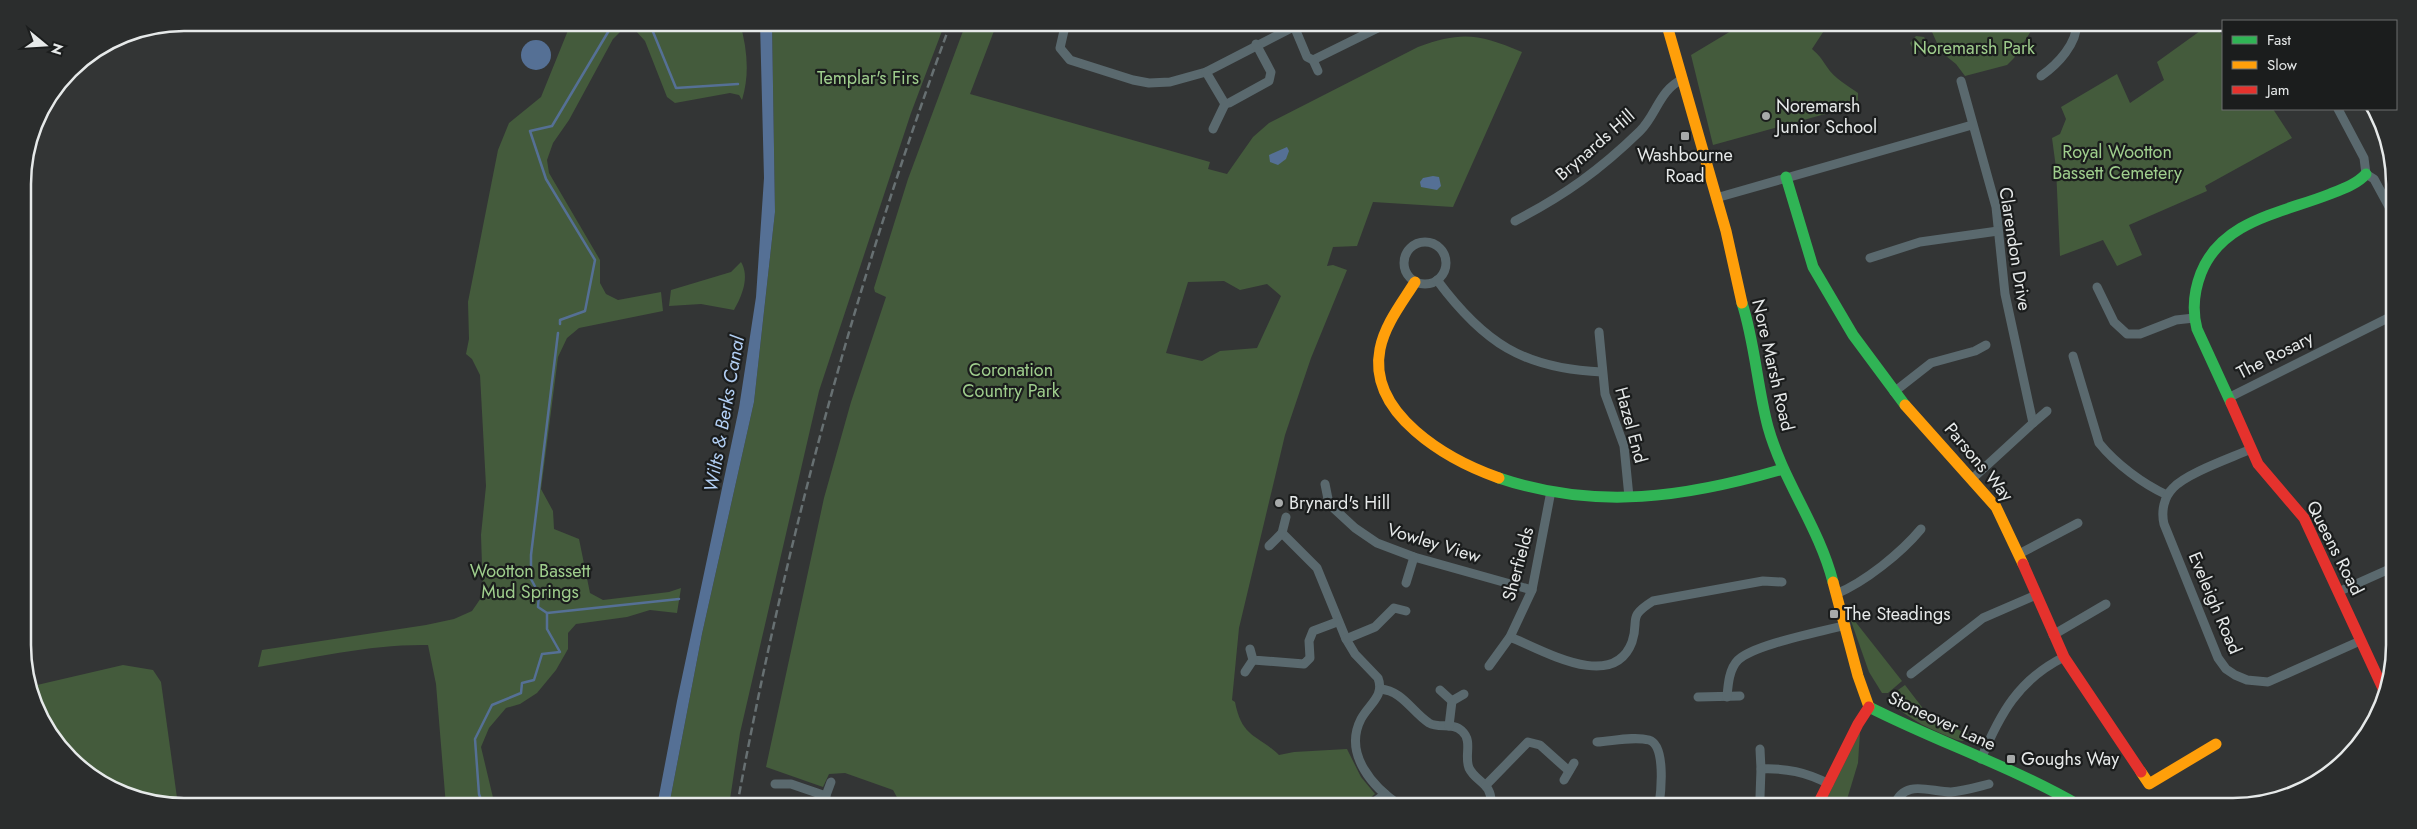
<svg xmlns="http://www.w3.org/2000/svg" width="2417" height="829" font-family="Jost,sans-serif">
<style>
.green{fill:#445b3c;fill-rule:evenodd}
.water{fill:#557095}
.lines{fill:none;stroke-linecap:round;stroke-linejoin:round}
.stream{stroke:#557095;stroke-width:2.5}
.street{stroke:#5a696e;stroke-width:9}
.fast{stroke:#30b455;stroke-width:11}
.slow{stroke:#ff9f0a;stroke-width:11}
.jam{stroke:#e5322d;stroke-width:11}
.rail{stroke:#677072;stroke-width:2.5;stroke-dasharray:8 4;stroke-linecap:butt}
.poi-dot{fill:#a7aaaa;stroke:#1b1d1d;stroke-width:2}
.labels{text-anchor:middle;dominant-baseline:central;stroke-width:4.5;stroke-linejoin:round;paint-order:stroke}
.park-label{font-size:18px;fill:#9fce8d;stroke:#1b1d1d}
.poi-label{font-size:18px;fill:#e6e9e9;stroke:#1b1d1d;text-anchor:start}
.street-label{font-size:18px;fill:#e6e9e9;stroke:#1b1d1d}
.water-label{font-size:19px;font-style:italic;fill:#b2cff4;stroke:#1b1d1d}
.rim{fill:none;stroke:#e6e9e9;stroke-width:2.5}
</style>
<rect width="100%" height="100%" fill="#333535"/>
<g class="green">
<path d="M571 23H740C747 48 750 74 742 100L739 95 730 93 675 103 667 97 645 41 636 31 622 30 613 39 569 120 553 143 547 160 549 173 600 260V283L606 294 618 300 661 292 663 311 579 328 567 338 558 357 541 489 553 511 554 529 579 539 590 593 603 600 669 592 681 588 677 613 650 610 627 617 576 624 568 633V649L556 670 537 693 520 704 506 708 489 728 481 747 495 806H446L436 684 428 645C371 644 313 658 258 667L262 650 426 625 454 619 472 611 483 595 481 535 486 486 480 375 472 359 466 354 469 339 468 302 498 150 509 123 541 97Z"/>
<polygon points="772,23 945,23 911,113 819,391 740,733 729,806 669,806 702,634 754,402 775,212"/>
<path d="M966 23H997L970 94 1210 162 1208 169 1227 174 1253 137 1269 123 1418 47C1462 31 1479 34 1522 52L1453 207 1373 202 1357 246 1333 247 1327 266 1333 265 1347 270 1311 358 1285 435 1239 628 1232 700 1235 702C1242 738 1257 734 1279 755L1294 752 1347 749 1361 777 1375 794 1360 806H914L899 801 893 790 845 773 829 774 823 787 766 767 824 498 851 402 886 297 875 292 874 288 908 179ZM1224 281 1240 290 1267 284 1281 296 1257 348 1220 351 1202 361 1166 353 1188 282Z"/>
<path d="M1742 23H1829L1812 49C1820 56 1821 58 1827 67 1834 78 1848 86 1858 93V105L1713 145 1691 55 1741 25Z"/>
<polygon points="1928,23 2036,23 2014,58 2007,65 1965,76 1956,64 1941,52"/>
<polygon points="2207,26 2217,27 2223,37 2223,109 2273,109 2292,138 2205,186 2207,191 2129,225 2142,255 2117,266 2103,240 2060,256 2056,168 2052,138 2060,134 2066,119 2061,107 2117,74 2130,103 2164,80 2157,62"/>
<polygon points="1916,36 1924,37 1932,49 1932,53 1920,52 1913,49 1910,43"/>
<path d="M741 262C750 277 742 296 734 310L701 304 669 306 671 290 731 272Z"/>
<polygon points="1854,620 1902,681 1888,693 1882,693 1869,672 1851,621"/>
<polygon points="123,665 153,670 161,682 178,805 133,798 63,752 39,702 37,685"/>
<path d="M1905 685 1928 715 1975 738 1962 741 1957 740C1931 730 1910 720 1889 701L1891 695Z"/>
<polygon points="1860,732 1858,763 1845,806 1823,806"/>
</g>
<g class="water">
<polygon points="760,23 772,23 775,212 754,402 702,634 669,806 657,806 677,701 739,408 756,297 764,178"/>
<circle cx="536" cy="55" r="15"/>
<polygon points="1287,147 1289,151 1286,159 1278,165 1270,162 1269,155"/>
<polygon points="1433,176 1439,177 1441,186 1437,190 1421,187 1420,182 1423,178"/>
</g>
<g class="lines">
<g class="stream">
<polyline points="649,22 676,88 738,84"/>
<polyline points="560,324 560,320 585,311 595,260 546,179 530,131 552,126 614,22"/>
<polyline points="547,613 679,599"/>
<polyline points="483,806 479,794 475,739 492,705 521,693 522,683 534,680 542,654 560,652 547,629 547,613 538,607 539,594 531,579 531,555 558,333"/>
</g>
<g class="street">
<polyline points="1066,22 1060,48 1070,60 1133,80 1149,83 1170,82 1206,72 1303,22"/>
<polyline points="1294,26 1307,57 1313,60 1390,22"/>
<polyline points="1313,60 1318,71"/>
<polyline points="1206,72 1225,104 1229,103 1269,81 1271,72 1256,44"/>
<path d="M2041 76C2058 64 2077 44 2077 22"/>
<polyline points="1961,81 1996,207 2005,294 2033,423 1972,479"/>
<polyline points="2338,109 2364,158 2366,174 2374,179 2393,214"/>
<polyline points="1213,129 1225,104"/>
<polyline points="1716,198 1972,125"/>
<path d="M1515 221C1565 195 1600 170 1640 131 1657 114 1659 90 1683 79"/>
<circle cx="1425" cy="263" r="21"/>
<polyline points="1870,258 1920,242 1998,231"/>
<path d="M1437 280C1483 342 1523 369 1602 372"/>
<polyline points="2097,287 2114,322 2127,334 2140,334 2176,320 2194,318"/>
<polyline points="1599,332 1605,394 1624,446 1629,497"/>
<path d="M2073 356 2099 443C2116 464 2143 484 2167 495"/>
<polyline points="1894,392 1931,363 1975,351 1986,345"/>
<polyline points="2228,398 2394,315"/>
<polyline points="2033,423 2047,411"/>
<path d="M2251 449C2231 458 2187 473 2173 488 2164 497 2161 511 2164 524L2218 658 2226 669 2235 675 2247 680 2268 682 2360 641"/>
<polyline points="1325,484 1329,504 1355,528 1377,543 1414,557 1532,590"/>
<path d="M1286 517 1282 533 1317 568 1346 639 1355 654 1378 678C1385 696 1369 704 1361 719 1343 754 1373 788 1401 806"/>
<polyline points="1269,546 1282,533"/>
<polyline points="2019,554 2078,523"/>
<polyline points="1406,583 1414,557"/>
<polyline points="2338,592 2394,567"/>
<path d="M1836 594C1865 582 1901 553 1921 529"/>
<polyline points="2053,635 2106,604"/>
<path d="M1510 637C1541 649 1613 693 1632 642 1640 619 1626 618 1653 601L1763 581 1782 582"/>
<polyline points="1346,639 1375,627 1394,608 1406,611"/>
<polyline points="1250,649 1253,660 1304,664 1310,658 1309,641 1313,631 1337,622"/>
<polyline points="1489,666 1510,637 1532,590 1551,491"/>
<polyline points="1245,672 1253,660"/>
<polyline points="1911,674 1983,618 2036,595"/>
<path d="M1380 689C1403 691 1411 711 1429 723 1439 729 1453 722 1462 731 1473 741 1464 756 1469 768 1476 783 1493 782 1491 806"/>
<polyline points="1440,690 1452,701"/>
<polyline points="1698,697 1740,696"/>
<path d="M1727 697C1728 685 1729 669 1738 660 1755 644 1821 632 1846 625"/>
<polyline points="1449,726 1452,701 1464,694"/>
<path d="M1597 742C1613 741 1634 736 1649 740 1666 745 1661 792 1659 806"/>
<path d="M1760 749 1761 769C1786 768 1806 772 1829 784"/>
<path d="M1981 759C2000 714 2018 680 2064 657"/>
<polyline points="1564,780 1574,763"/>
<polyline points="775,784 791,784 826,796"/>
<polyline points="1486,785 1528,742 1540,745 1569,771"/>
<polyline points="1760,797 1761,769"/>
<polyline points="822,806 831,782"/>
<polyline points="1369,806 1385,794"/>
<path d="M1894 806C1904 778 1930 792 1951 792 1964 791 1977 787 1989 784"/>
</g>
<g class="fast">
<polyline points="1786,177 1813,267 1853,335 1905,405"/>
<path d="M1742 303C1755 343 1757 386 1768 427 1783 481 1819 527 1833 582"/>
<path d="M2231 403 2197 329C2192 310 2194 291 2201 273 2222 220 2282 213 2330 194 2343 189 2357 184 2366 174"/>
<path d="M1499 478C1597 511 1687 497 1783 469"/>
<path d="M1869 707C1938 742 2013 767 2080 806"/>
</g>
<g class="slow">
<polyline points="1666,22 1726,231 1742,303"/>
<path d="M1415 282C1402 303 1385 324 1380 349 1367 414 1448 460 1499 478"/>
<polyline points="1905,405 1996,507 2023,564"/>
<polyline points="1833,582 1858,676 1869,707"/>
<polyline points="2141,772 2149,784 2216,744"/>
</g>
<g class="jam">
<polyline points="2231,403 2258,464 2304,518 2386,695"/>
<polyline points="2023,564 2064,657 2141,772"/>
<polyline points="1817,806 1858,724 1869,707"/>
</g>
<path class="rail" d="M737 806C786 539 857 278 951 22"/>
</g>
<g class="poi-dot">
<circle cx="1766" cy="116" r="5"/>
<rect x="1680" y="131" width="10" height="10" rx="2.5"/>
<circle cx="1279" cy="503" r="5"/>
<rect x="1829" y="609" width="10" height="10" rx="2.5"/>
<rect x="2006" y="754" width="10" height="10" rx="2.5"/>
</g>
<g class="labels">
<g class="park-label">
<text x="1974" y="48">Noremarsh Park</text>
<text x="868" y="78">Templar's Firs</text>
<text x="2117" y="152">Royal Wootton<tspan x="2117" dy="21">Bassett Cemetery</tspan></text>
<text x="1011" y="370">Coronation<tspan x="1011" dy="21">Country Park</tspan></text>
<text x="530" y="571">Wootton Bassett<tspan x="530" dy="21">Mud Springs</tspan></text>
</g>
<g class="poi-label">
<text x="1776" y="106">Noremarsh<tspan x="1776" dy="21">Junior School</tspan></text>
<text x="1685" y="155" text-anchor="middle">Washbourne<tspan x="1685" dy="21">Road</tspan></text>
<text x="1289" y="503">Brynard's Hill</text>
<text x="1844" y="614">The Steadings</text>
<text x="2021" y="759">Goughs Way</text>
</g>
<g class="street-label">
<text transform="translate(1595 145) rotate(-41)">Brynards Hill</text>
<text transform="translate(2015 249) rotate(81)">Clarendon Drive</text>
<text transform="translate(2275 355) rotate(-27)">The Rosary</text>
<text transform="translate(1773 365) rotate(77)">Nore Marsh Road</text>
<text transform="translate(1631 425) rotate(75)">Hazel End</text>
<text transform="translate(1979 462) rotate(50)">Parsons Way</text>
<text transform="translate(1434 543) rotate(17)">Vowley View</text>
<text transform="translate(2335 548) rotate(63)">Queens Road</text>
<text transform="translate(1518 564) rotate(-75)">Sherfields</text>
<text transform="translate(2215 603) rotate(67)">Eveleigh Road</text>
<text transform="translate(1942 721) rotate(25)">Stoneover Lane</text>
</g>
<g class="water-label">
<text transform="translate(724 414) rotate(-80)">Wilts &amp; Berks Canal</text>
</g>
</g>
<path d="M0 0H2417V829H0ZM184 31H2233A153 153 0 0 1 2386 184V645A153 153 0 0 1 2233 798H184A153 153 0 0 1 31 645V184A153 153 0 0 1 184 31Z" fill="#2b2d2d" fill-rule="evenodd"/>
<path class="rim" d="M184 31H2233A153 153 0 0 1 2386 184V645A153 153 0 0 1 2233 798H184A153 153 0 0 1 31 645V184A153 153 0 0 1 184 31Z"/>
<rect x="2222" y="20" width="175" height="90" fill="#1b1d1d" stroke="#6c6f6f"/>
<rect x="2232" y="36" width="25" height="8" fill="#30b455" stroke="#6c6f6f"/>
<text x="2267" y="45" font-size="15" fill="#e6e9e9">Fast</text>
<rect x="2232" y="61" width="25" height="8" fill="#ff9f0a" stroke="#6c6f6f"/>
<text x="2267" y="70" font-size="15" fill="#e6e9e9">Slow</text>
<rect x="2232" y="86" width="25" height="8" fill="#e5322d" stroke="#6c6f6f"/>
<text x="2267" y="95" font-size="15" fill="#e6e9e9">Jam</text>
<g transform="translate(45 45) rotate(108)" stroke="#1b1d1d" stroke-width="4" paint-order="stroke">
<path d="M0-4L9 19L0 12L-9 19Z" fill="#e6e9e9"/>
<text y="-8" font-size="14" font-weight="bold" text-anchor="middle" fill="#e6e9e9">N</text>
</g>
</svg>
